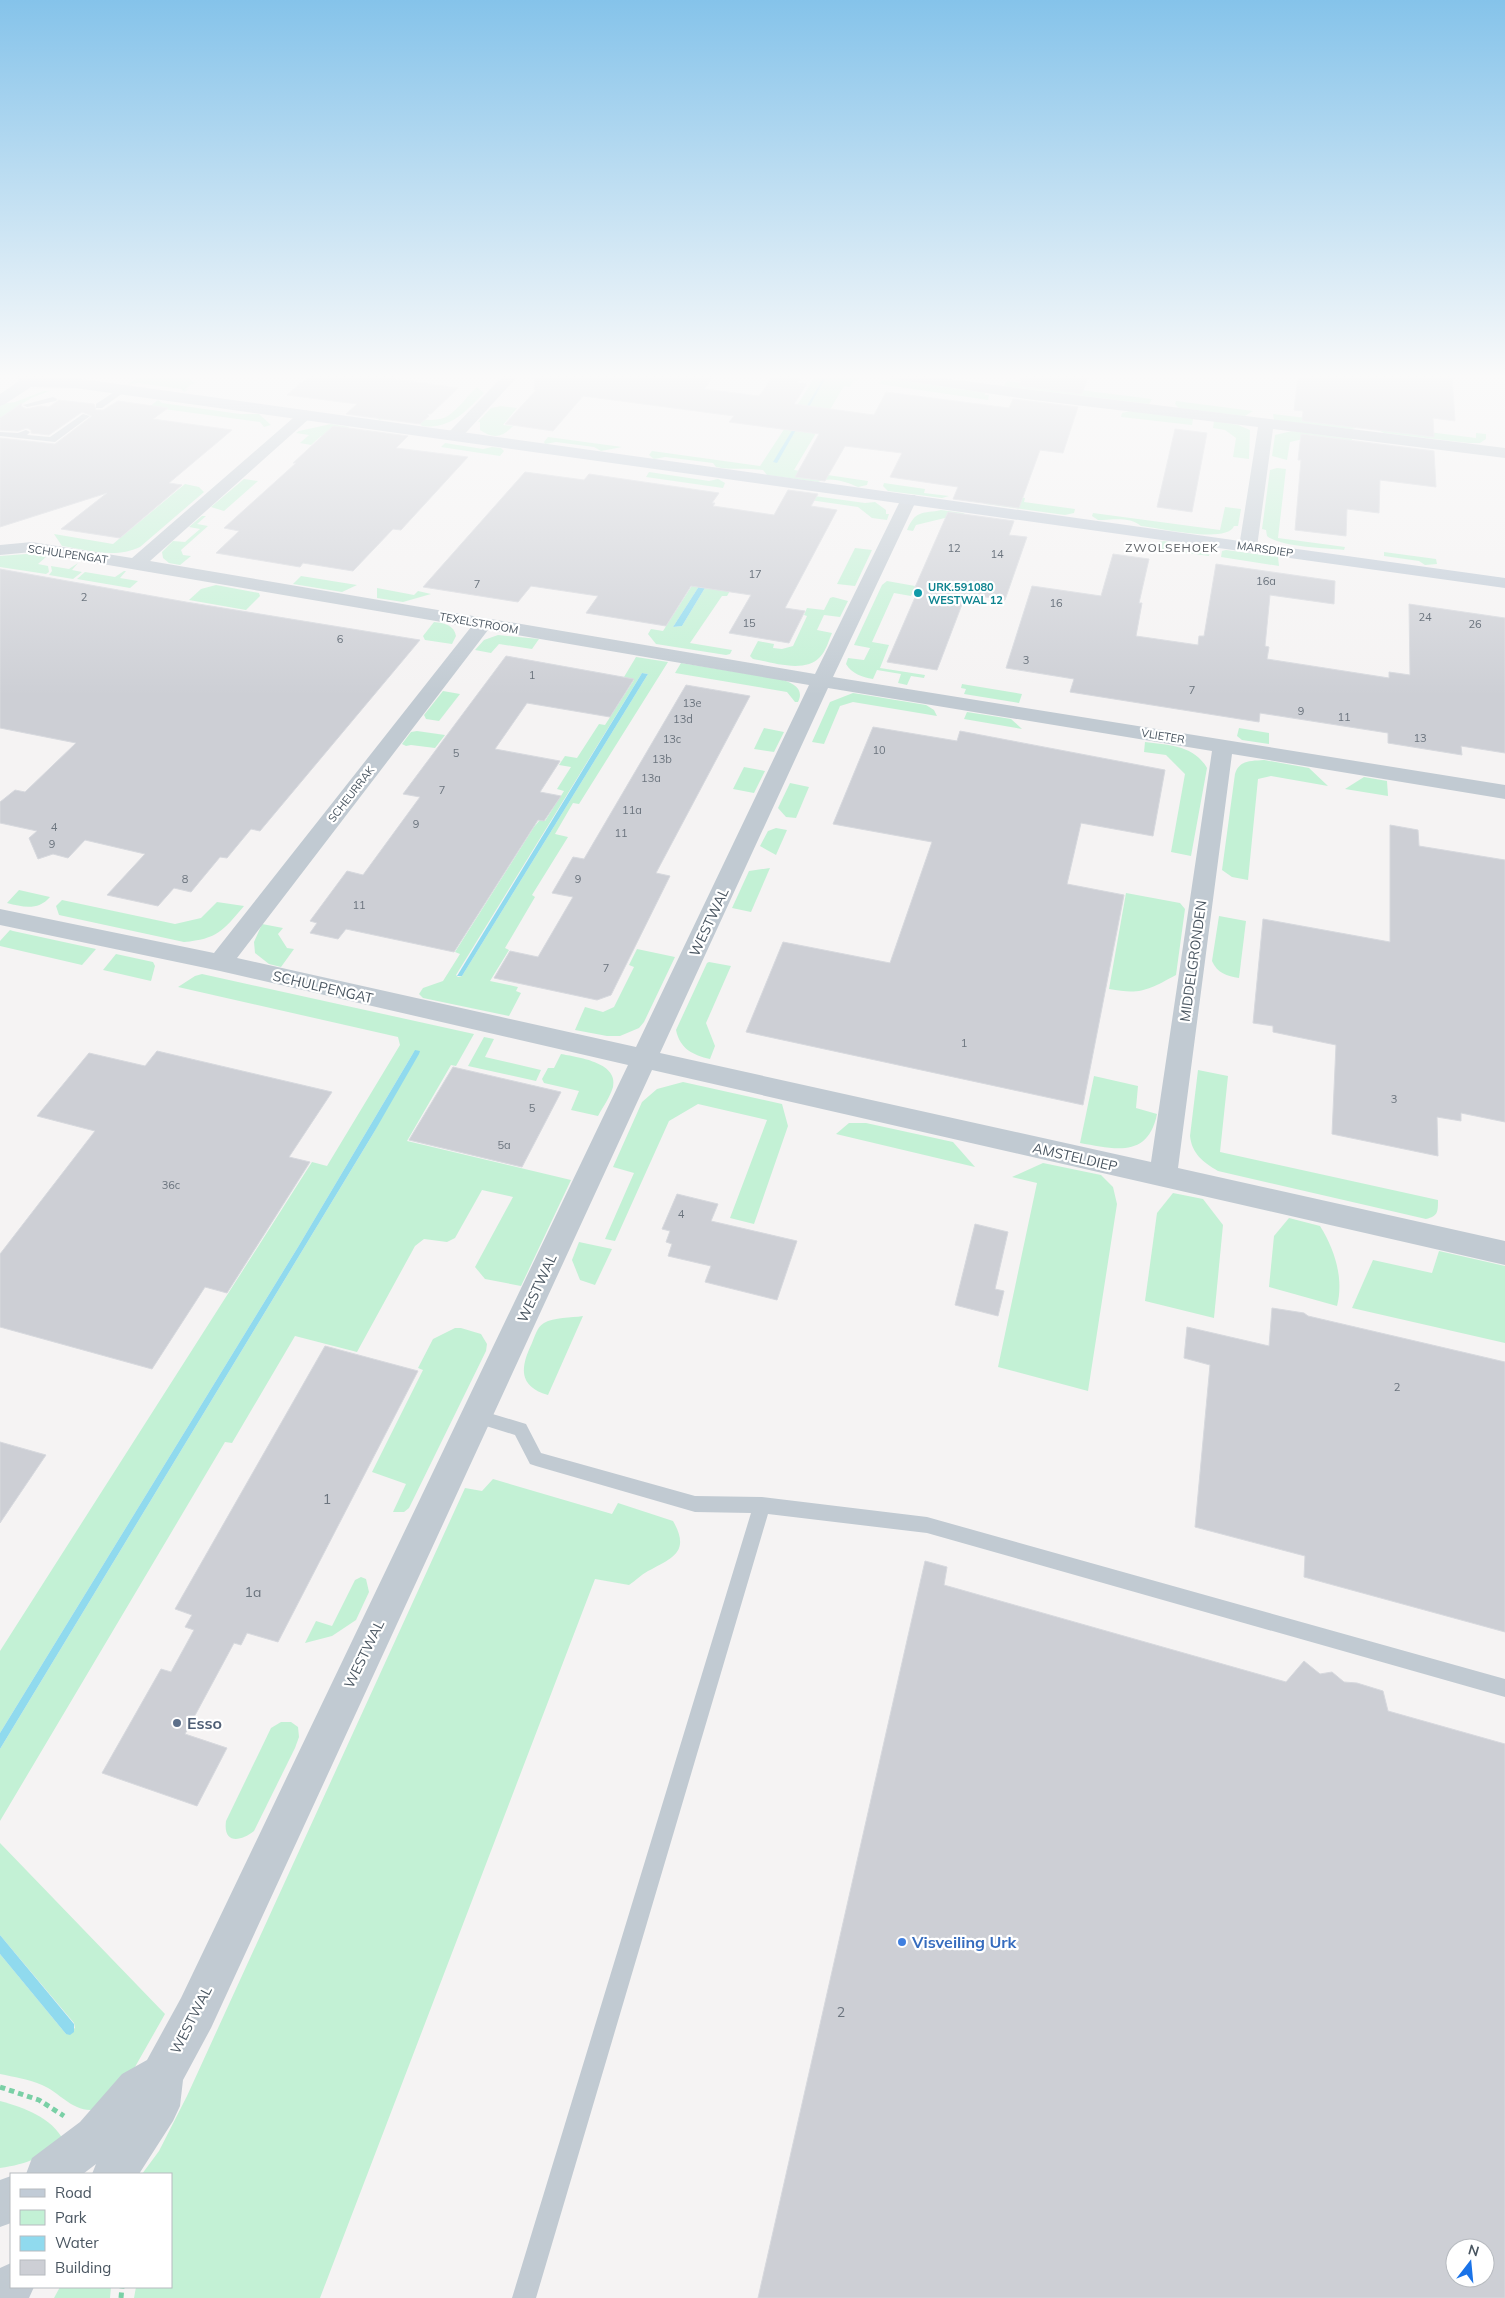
<svg xmlns="http://www.w3.org/2000/svg" width="1505" height="2298" font-family="Mulish,sans-serif">
<style>
.green{fill:#c3f1d5;fill-rule:evenodd}
.water{fill:#90daee}
.building{fill:#cdcfd5;stroke:#d7d9de;fill-rule:evenodd}
.lines{fill:none;stroke-linecap:round;stroke-linejoin:round}
.path{stroke:#7ad0a6;stroke-width:5;stroke-dasharray:5.5 4;stroke-linecap:butt}
.lane{fill:#c1cad2;fill-rule:evenodd}
.street{fill:#c1cad2;fill-rule:evenodd}
.secondary{fill:#c1cbd6;fill-rule:evenodd}
.culture-dot{fill:#0f9aa8;stroke:#fff;stroke-width:2}
.service-dot{fill:#5c6f8a;stroke:#fff;stroke-width:2}
.shop-dot{fill:#3f7fe0;stroke:#fff;stroke-width:2}
.labels{text-anchor:middle;dominant-baseline:central;stroke-width:4.5;stroke-linejoin:round;paint-order:stroke}
.number-label{font-size:11px;fill:#6b747e}
.far-street-label{font-size:11px;fill:#4a5661;stroke:#fff}
.far-culture-label{font-size:11px;font-weight:bold;fill:#0d838f;stroke:#fff;text-anchor:start}
.far-neighbourhood-label{font-size:12px;letter-spacing:1px;fill:#5f6368;stroke:#fff}
.street-label{font-size:14px;fill:#4a5661;stroke:#fff}
.near-number-label{font-size:14px;fill:#6b747e}
.near-service-label{font-size:16px;font-weight:bold;fill:#4e5e75;stroke:#fff;text-anchor:start}
.near-shop-label{font-size:16px;font-weight:bold;fill:#366cbe;stroke:#fff;text-anchor:start}
</style>
<rect width="100%" height="100%" fill="#f5f3f3"/>
<g class="green">
<polygon points="142,375 175,375 173,376 192,379 190,381 195,382 185,389 188,390 184,392 181,389 138,383 127,385"/>
<path d="M816 375H855L860 377 857 381H853L850 387 844 386 794 470 868 481 867 485 858 487C846 482 831 476 818 482L767 475 763 470C747 468 732 470 716 467L713 463 665 457 654 459 649 455 652 451 760 466 798 408 796 407Z"/>
<polygon points="893,379 985,393 985,395 989,395 988,400 879,384 881,381"/>
<polygon points="1007,381 1152,399 1149,404 1004,386"/>
<path d="M477 387 484 393C466 411 450 430 422 426L419 423 387 418 379 420 377 417C398 408 423 427 446 417 455 413 469 394 477 387Z"/>
<polygon points="44,391 49,391 31,398 0,418 0,404 15,402"/>
<polygon points="158,400 162,403 240,414 259,414 271,425 264,427 260,422 149,407"/>
<polygon points="1176,401 1253,411 1245,416 1179,408 1175,404"/>
<path d="M501 406 517 408 503 425 513 426C502 438 493 439 480 430V422H478L491 408Z"/>
<polygon points="1131,411 1193,419 1192,425 1121,417 1122,413"/>
<polygon points="1273,414 1356,424 1356,428 1351,429 1274,420"/>
<polygon points="1214,421 1238,425 1250,430 1249,459 1233,457 1236,438 1225,430 1213,428"/>
<polygon points="331,424 349,427 343,432 341,439 321,436 311,445 300,443 309,435 296,433 299,431"/>
<polygon points="1405,429 1476,438 1476,433 1486,434 1486,439 1480,443 1469,443 1384,433 1378,430"/>
<polygon points="1292,431 1352,439 1352,445 1303,439 1290,442 1287,460 1272,456 1275,435"/>
<polygon points="548,437 622,447 601,451 594,447 556,442 545,444 544,442"/>
<polygon points="445,443 483,449 492,447 501,448 504,451 500,456 441,447"/>
<path d="M1277 468 1286 469 1278 538 1345 547 1344 550C1325 548 1280 547 1267 536L1266 530 1262 529 1270 470Z"/>
<polygon points="649,472 709,481 718,479 725,483 723,488 646,477"/>
<polygon points="244,479 258,481 224,511 211,507"/>
<polygon points="884,483 925,489 924,493 949,496 942,498 888,491 883,486"/>
<path d="M185 484 199 487 204 492 140 547C115 559 88 550 62 546L54 534 113 544Z"/>
<polygon points="807,495 865,503 875,502 886,510 886,514 889,514 887,520 872,518 858,507 803,499"/>
<polygon points="1006,496 1025,498 1024,502 1075,509 1074,513 1065,515 986,504 980,501"/>
<path d="M1225 507 1241 509 1238 526H1234C1227 544 1160 528 1141 526 1130 516 1111 520 1098 520L1092 516 1093 513 1220 530Z"/>
<path d="M941 510 963 513 968 516 949 517 916 525 913 531 907 530C916 509 923 514 941 510Z"/>
<polygon points="202,516 206,516 197,524 208,526 181,550 183,555 191,556 180,565 169,563 163,558 162,552 173,541 185,542 200,529 189,527"/>
<path d="M726 538H732L731 541 751 544 748 549 753 550 727 596H722L690 643 732 650 730 654 726 655 656 644 648 634 651 629 663 631 709 559H714ZM724 547 729 548 682 626 673 627Z"/>
<polygon points="1164,541 1210,549 1209,556 1158,549 1159,542"/>
<polygon points="855,548 872,550 855,586 837,584"/>
<polygon points="1226,550 1278,557 1279,566 1221,557 1222,551"/>
<polygon points="1384,552 1436,559 1437,564 1425,565 1419,561 1384,556"/>
<polygon points="26,554 46,557 38,564 48,566 49,572 46,574 0,567 0,556"/>
<polygon points="78,563 72,570 82,572 73,579 49,575 52,571 51,566 69,569"/>
<polygon points="124,571 126,571 120,578 138,581 130,588 77,579 85,572 115,577"/>
<polygon points="301,576 357,585 342,592 293,584"/>
<path d="M887 581 915 586 911 596 894 593 872 642 889 645 880 668 925 675 924 678 911 676 907 685 898 683 901 674 877 670 873 679C862 677 852 674 846 664L848 658 864 660 870 648 854 645 882 585Z"/>
<polygon points="216,585 259,593 260,596 246,610 189,600 201,589"/>
<polygon points="377,588 414,595 418,591 431,594 403,602 377,598"/>
<path d="M833 597 848 601 840 617 824 615 817 630 832 633C829 640 826 651 820 657 805 674 771 662 753 659L750 656 758 641 774 644 773 648 782 649 793 646 807 616 804 615 807 608 824 610 830 598Z"/>
<path d="M434 622C444 623 454 625 456 636L452 644 425 640 423 636Z"/>
<polygon points="498,635 539,639 532,649 499,644 491,653 475,650 484,640"/>
<path d="M636 657 668 662 579 804 573 803 555 834 568 837 532 895 535 897 505 948 509 950 490 981 518 987 516 991 521 993 509 1016 423 998 419 994 423 988 443 981 460 954 455 952 534 827 539 821H545L564 791 557 789 571 767 559 765 565 756 577 758 599 724 605 725 634 680 624 677ZM642 673 648 674 462 976 458 977 456 975Z"/>
<path d="M681 663 780 679C792 683 805 688 798 702H795L787 692 675 673Z"/>
<polygon points="962,684 1022,694 1019,703 964,694 966,689 961,688"/>
<polygon points="443,691 460,694 439,721 426,719 424,715"/>
<polygon points="853,693 926,705 934,710 937,716 853,702 840,706 824,744 812,742 830,702"/>
<polygon points="967,712 1011,719 1022,729 964,719"/>
<polygon points="764,728 784,732 774,752 754,749"/>
<polygon points="1239,728 1269,733 1269,744 1242,740 1237,736"/>
<polygon points="417,731 445,735 435,748 411,745 406,746 402,744 411,732"/>
<path d="M1145 742C1168 745 1194 745 1207 768L1191 856 1171 852 1185 774 1166 755 1144 752Z"/>
<path d="M1264 760 1309 768 1328 786 1271 776 1258 779 1248 880 1232 877 1222 870 1235 774C1239 760 1251 761 1264 760Z"/>
<polygon points="744,767 765,771 754,793 733,789"/>
<polygon points="1364,777 1387,781 1388,796 1345,789"/>
<polygon points="790,783 809,787 796,818 786,817 778,808"/>
<polygon points="776,828 787,830 776,855 760,846 768,831"/>
<polygon points="770,868 751,912 732,908 749,871"/>
<path d="M19 890 50 897C38 911 23 907 7 903Z"/>
<path d="M1126 893 1180 903 1185 909 1176 975C1148 990 1141 995 1109 989Z"/>
<path d="M62 900 175 924 201 918 217 902 244 906C223 931 217 939 184 942L59 915 56 906Z"/>
<path d="M1219 916 1246 921 1239 978C1227 976 1217 973 1212 961Z"/>
<polygon points="262,924 283,928 278,934 287,948 294,949 281,967 269,964 255,953 254,942"/>
<polygon points="10,930 13,931 96,949 82,965 0,946 0,941"/>
<polygon points="637,949 675,957 644,1022 639,1028 620,1036 607,1036 575,1030 585,1007 603,1012 614,1007 634,967 629,965"/>
<polygon points="116,954 153,962 155,966 151,981 103,970"/>
<path d="M709 962 731 966 706 1023 715 1046 710 1059C693 1055 680 1049 676 1030L707 963Z"/>
<polygon points="202,974 474,1034 456,1066 451,1065 407,1141 571,1180 521,1286 485,1279 475,1267 513,1197 482,1190 455,1238 447,1242 424,1239 415,1246 357,1352 295,1336 232,1443 225,1442 0,1821 0,1749 373,1134 415,1050 298,1247 0,1733 0,1651 312,1162 327,1166 400,1045 398,1037 178,987 195,976"/>
<polygon points="484,1037 494,1039 485,1057 541,1070 536,1081 468,1066"/>
<path d="M561 1054C576 1057 619 1062 613 1087 610 1097 603 1107 598 1116L571 1110 579 1091 544 1083 542 1079 548 1068H554Z"/>
<path d="M1198 1070 1228 1076 1220 1152 1438 1200C1438 1212 1438 1216 1426 1219L1218 1171C1203 1162 1192 1154 1190 1136Z"/>
<path d="M1094 1076 1138 1086 1136 1108 1157 1114C1148 1159 1114 1149 1080 1143Z"/>
<polygon points="683,1082 782,1104 788,1126 754,1224 730,1218 767,1120 698,1104 669,1121 615,1241 605,1239 634,1173 613,1167 642,1102 657,1089"/>
<polygon points="849,1123 866,1123 953,1142 975,1167 836,1134"/>
<polygon points="1043,1163 1101,1175 1113,1187 1117,1204 1088,1391 998,1367 1037,1183 1012,1177"/>
<polygon points="1173,1193 1203,1199 1223,1225 1214,1318 1145,1301 1157,1213"/>
<path d="M1289 1218 1320 1226C1335 1250 1344 1279 1337 1306L1269 1287 1274 1236Z"/>
<polygon points="579,1242 612,1249 595,1285 580,1280 572,1260"/>
<polygon points="1439,1251 1505,1266 1505,1343 1352,1308 1373,1260 1432,1273"/>
<path d="M583 1316 548 1395C517 1386 521 1366 532 1343 535 1336 537 1327 544 1323 554 1317 571 1318 583 1316Z"/>
<polygon points="455,1328 461,1328 481,1334 487,1344 486,1351 409,1508 404,1512 393,1512 406,1484 372,1472 423,1370 418,1368 433,1339"/>
<path d="M493 1479 612 1514 618 1503 673 1521C691 1552 672 1558 648 1571 641 1575 635 1581 629 1585L595 1579 320 2298H134L136 2287H171V2174H142L159 2151 187 2096 465 1488 482 1491Z"/>
<polygon points="361,1577 366,1579 369,1592 356,1620 332,1636 305,1643 316,1621 332,1626 355,1580"/>
<path d="M281 1722H291L298 1727 299 1737 295 1748 254 1831C240 1842 223 1844 226 1821L271 1728Z"/>
<path d="M0 1843 165 2014 131 2074 92 2110C72 2111 59 2092 42 2085 29 2079 14 2077 0 2074V1954L66 2034 75 2028 74 2023 0 1935Z"/>
<path d="M0 2101C25 2108 51 2117 64 2141 42 2157 28 2164 0 2168Z"/>
<polygon points="60,2287 111,2287 110,2298 54,2298"/>
</g>
<g class="water">
<polygon points="823,379 825,379 777,463 773,462"/>
<polygon points="724,547 729,548 682,626 673,627"/>
<polygon points="642,673 648,674 462,976 457,976"/>
<polygon points="415,1050 420,1051 419,1054 373,1134 0,1749 0,1733 298,1247"/>
<polygon points="0,1935 74,2024 74,2032 70,2035 66,2034 0,1954"/>
</g>
<g class="building">
<polygon points="310,375 400,375 395,379 458,388 431,414 427,414 429,416 420,424 346,414 357,404 287,395"/>
<polygon points="535,375 715,375 704,389 759,396 774,375 781,375 801,377 797,383 807,384 794,404 874,415 886,392 1009,408 1013,399 1078,407 1063,453 1040,450 1019,508 953,499 958,487 890,477 902,453 845,446 825,481 795,477 819,434 729,422 734,416 583,396 553,431 505,424 536,390 534,390"/>
<polygon points="1023,375 1089,375 1082,394 1019,386"/>
<polygon points="1310,375 1452,375 1455,421 1433,418 1434,437 1302,421 1303,411 1294,410 1298,376 1310,377"/>
<polygon points="59,400 94,404 96,410 103,410 118,401 168,408 153,419 232,430 169,483 182,485 120,538 61,529 107,493 0,527 0,438 55,444 92,416 82,412 49,435 31,433 31,430 27,428 18,431 0,430 0,418 22,403 21,406 26,409 41,406 49,407"/>
<polygon points="333,426 408,436 396,448 468,457 401,530 393,529 353,571 303,563 300,567 216,553 239,531 224,528 296,463 293,463"/>
<polygon points="1175,429 1207,433 1192,512 1157,507"/>
<polygon points="1301,434 1434,451 1436,487 1380,480 1379,513 1347,509 1346,536 1295,530 1301,460 1298,460"/>
<polygon points="525,472 584,480 589,474 719,493 712,503 715,503 713,506 774,515 788,490 818,494 811,506 837,510 785,608 805,611 789,643 729,633 751,595 691,586 666,626 586,613 598,596 531,586 518,602 423,587"/>
<polygon points="948,512 1014,521 1009,535 1027,537 1005,600 966,594 937,670 887,662 916,595 912,594"/>
<polygon points="1113,554 1149,559 1139,603 1142,603 1136,636 1198,645 1199,636 1204,636 1216,564 1335,581 1334,604 1270,595 1265,646 1269,647 1267,659 1389,678 1389,672 1410,675 1409,604 1505,618 1505,753 1461,746 1462,755 1388,743 1388,733 1260,713 1259,722 1070,692 1074,679 1006,668 1032,586 1101,596"/>
<polygon points="0,569 186,602 420,640 260,831 251,829 227,858 220,857 191,892 174,888 158,906 107,895 145,854 85,840 68,858 53,854 38,859 29,838 37,831 0,823 0,802 15,790 25,792 76,743 0,728"/>
<polygon points="506,656 634,679 610,717 527,703 495,749 560,761 540,792 561,796 544,821 538,820 454,952 346,929 338,939 310,933 317,923 310,921 347,871 363,875 420,797 403,794"/>
<polygon points="686,685 750,696 656,873 670,876 611,995 597,1000 494,978 510,951 538,957 573,897 552,893 573,857 584,859"/>
<polygon points="873,727 957,741 960,731 1165,770 1153,836 1081,823 1067,884 1124,895 1083,1105 746,1032 783,942 890,963 932,842 833,824"/>
<polygon points="1390,825 1418,830 1419,846 1505,860 1505,1122 1461,1113 1461,1121 1437,1117 1438,1156 1332,1134 1336,1045 1273,1032 1273,1026 1253,1023 1263,919 1390,942"/>
<polygon points="157,1051 332,1092 289,1157 310,1162 227,1293 205,1287 152,1369 0,1327 0,1254 95,1131 37,1116 89,1053 145,1066"/>
<polygon points="453,1067 561,1092 522,1167 409,1140"/>
<polygon points="677,1194 718,1204 711,1221 797,1241 777,1300 705,1282 711,1266 668,1256 672,1244 666,1242 670,1231 662,1229"/>
<polygon points="975,1224 1008,1232 995,1289 1004,1291 998,1316 955,1305"/>
<polygon points="1272,1308 1304,1313 1308,1316 1505,1362 1505,1632 1304,1577 1305,1556 1195,1527 1210,1365 1184,1358 1187,1327 1269,1346"/>
<polygon points="325,1346 418,1371 278,1642 247,1633 241,1645 234,1643 185,1734 227,1748 197,1806 102,1773 161,1669 171,1672 194,1630 185,1627 192,1615 175,1609"/>
<polygon points="0,1442 46,1455 0,1523"/>
<path d="M925 1561 947 1567 944 1585 1286 1682 1304 1661 1320 1674 1332 1672 1344 1682 1357 1683 1383 1691 1388 1711 1505 1744V2298H758ZM1455 2248H1485V2278H1455Z"/>
</g>
<g class="lines">
<g class="path">
<polyline points="0,2087 39,2100 64,2116"/>
<polyline points="121,2298 122,2287"/>
</g>
<g class="lane">
<polygon points="120,388 127,390 102,408 96,408 96,404"/>
<polygon points="53,397 57,399 56,401 27,407 23,405"/>
<polygon points="83,414 90,416 55,442 0,436 0,432 18,433 26,430 30,432 27,435 50,437"/>
<polygon points="476,1409 526,1424 541,1453 695,1496 762,1497 927,1517 1505,1679 1505,1697 927,1533 768,1514 536,2298 512,2298 751,1513 695,1512 536,1466 530,1464 515,1435 470,1421 468,1416 470,1411"/>
</g>
<g class="street">
<polygon points="504,375 519,375 460,439 448,439 446,436 448,433"/>
<polygon points="886,375 921,375 1026,389 1505,448 1505,458 1273,429 1257,547 1254,551 1242,551 1239,547 1258,427 1026,399 893,379"/>
<path d="M305 410 310 412 313 415 310 418 150 561 815 674 901 499 903 495H915L917 499 833 677 1505 785V799L1232 754 1178 1168 1505 1241V1265L652 1070 211 2028 183 2080 180 2106 173 2121 139 2174H92L96 2164 83 2174H26L32 2158 80 2122 122 2074 147 2060 181 1998 628 1065 220 971 0 925V909L214 953 471 627 32 552 0 555V545L32 542 132 558 300 412ZM488 630 809 685 636 1047 237 958ZM828 688 1212 751 1151 1162 660 1053Z"/>
<polygon points="11,2176 11,2223 0,2227 0,2180"/>
<polygon points="11,2263 11,2287 34,2287 29,2298 0,2298 0,2268"/>
</g>
<polygon class="secondary" points="15,375 46,375 44,378 75,378 1505,578 1505,588 75,388 31,387 5,404 0,406 0,394 19,381"/>
</g>
<linearGradient id="sky" x2="0" y2="1"><stop stop-color="#85c3ea"/><stop offset="0.54" stop-color="#fafafa"/><stop offset="1" stop-color="#fafafa" stop-opacity="0"/></linearGradient>
<rect width="1505" height="696" fill="url(#sky)"/>
<circle class="culture-dot" cx="918" cy="593" r="5"/>
<circle class="service-dot" cx="177" cy="1723" r="5"/>
<circle class="shop-dot" cx="902" cy="1942" r="5"/>
<g class="labels">
<g class="number-label">
<text x="954" y="548">12</text>
<text x="997" y="554">14</text>
<text x="755" y="574">17</text>
<text x="1266" y="581">16a</text>
<text x="477" y="584">7</text>
<text x="84" y="597">2</text>
<text x="1056" y="603">16</text>
<text x="1425" y="617">24</text>
<text x="749" y="623">15</text>
<text x="1475" y="624">26</text>
<text x="340" y="639">6</text>
<text x="1026" y="660">3</text>
<text x="532" y="675">1</text>
<text x="1192" y="690">7</text>
<text x="692" y="703">13e</text>
<text x="1301" y="711">9</text>
<text x="1344" y="717">11</text>
<text x="683" y="719">13d</text>
<text x="1420" y="738">13</text>
<text x="672" y="739">13c</text>
<text x="879" y="750">10</text>
<text x="456" y="753">5</text>
<text x="662" y="759">13b</text>
<text x="651" y="778">13a</text>
<text x="442" y="790">7</text>
<text x="632" y="810">11a</text>
<text x="416" y="824">9</text>
<text x="54" y="827">4</text>
<text x="621" y="833">11</text>
<text x="52" y="844">9</text>
<text x="185" y="879">8</text>
<text x="578" y="879">9</text>
<text x="359" y="905">11</text>
<text x="606" y="968">7</text>
<text x="964" y="1043">1</text>
<text x="1394" y="1099">3</text>
<text x="532" y="1108">5</text>
<text x="504" y="1145">5a</text>
<text x="171" y="1185">36c</text>
<text x="681" y="1214">4</text>
<text x="1397" y="1387">2</text>
</g>
<g class="far-street-label">
<text transform="translate(1265 549) rotate(8)">MARSDIEP</text>
<text transform="translate(68 554) rotate(8)">SCHULPENGAT</text>
<text transform="translate(479 623) rotate(10)">TEXELSTROOM</text>
<text transform="translate(1163 736) rotate(9)">VLIETER</text>
<text transform="translate(351 794) rotate(-52)">SCHEURRAK</text>
</g>
<g class="far-culture-label">
<text x="928" y="587">URK.591080<tspan x="928" dy="13">WESTWAL 12</tspan></text>
</g>
<g class="far-neighbourhood-label">
<text x="1172" y="547">ZWOLSEHOEK</text>
</g>
<g class="street-label">
<text transform="translate(709 922) rotate(-65)">WESTWAL</text>
<text transform="translate(1193 961) rotate(-82)">MIDDELGRONDEN</text>
<text transform="translate(323 987) rotate(13)">SCHULPENGAT</text>
<text transform="translate(1075 1157) rotate(13)">AMSTELDIEP</text>
<text transform="translate(537 1288) rotate(-65)">WESTWAL</text>
<text transform="translate(364 1654) rotate(-64)">WESTWAL</text>
<text transform="translate(191 2020) rotate(-63)">WESTWAL</text>
</g>
<g class="near-number-label">
<text x="327" y="1499">1</text>
<text x="253" y="1592">1a</text>
<text x="841" y="2012">2</text>
</g>
<g class="near-service-label">
<text x="187" y="1723">Esso</text>
</g>
<g class="near-shop-label">
<text x="912" y="1942">Visveiling Urk</text>
</g>
</g>
<rect x="10" y="2173" width="162" height="115" fill="#ffffff" stroke="#b7bbc0"/>
<rect x="20" y="2189" width="25" height="8" fill="#c1cbd6" stroke="#b7bbc0"/>
<text x="55" y="2198" font-size="15" fill="#4a5661">Road</text>
<rect x="20" y="2210" width="25" height="15" fill="#c3f1d5" stroke="#b7bbc0"/>
<text x="55" y="2223" font-size="15" fill="#4a5661">Park</text>
<rect x="20" y="2236" width="25" height="15" fill="#90daee" stroke="#b7bbc0"/>
<text x="55" y="2248" font-size="15" fill="#4a5661">Water</text>
<rect x="20" y="2260" width="25" height="15" fill="#cdcfd5" stroke="#b7bbc0"/>
<text x="55" y="2273" font-size="15" fill="#4a5661">Building</text>
<g transform="translate(1470 2263) rotate(16)"><circle r="24" fill="#ffffff" stroke="#b7bbc0"/>
<path d="M0-4L9 19L0 12L-9 19Z" fill="#1a73e8"/>
<text y="-8" font-size="14" font-weight="bold" text-anchor="middle" fill="#4a5661">N</text>
</g>
</svg>
